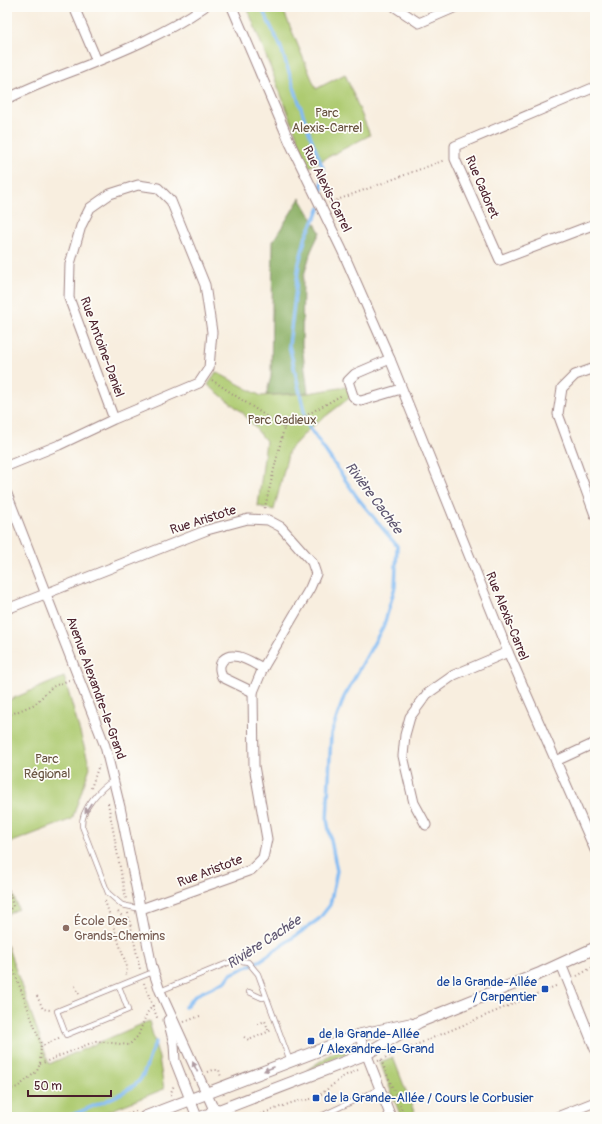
<svg xmlns="http://www.w3.org/2000/svg" width="602" height="1124" font-family="Pangolin,sans-serif">
<style>
.green{fill:#aecb71;stroke:#7c754e}
.forest{fill:#8aaf63;stroke:#6a6747}
.lines{fill:none;stroke-linecap:round;stroke-linejoin:round}
.stream{stroke:#82bbf3;stroke-width:3.5}
.service-casing{stroke:#a18685;stroke-width:6}
.minor-casing{stroke:#a18685;stroke-width:11}
.tertiary-casing{stroke:#a18685;stroke-width:13}
.motorway-casing{stroke:#a18685;stroke-width:19}
.path{stroke:#a18685;stroke-width:2;stroke-dasharray:1 3;stroke-linecap:butt}
.service{stroke:#fff;stroke-width:4.5}
.minor{stroke:#fff;stroke-width:9}
.tertiary{stroke:#fff;stroke-width:11}
.motorway{stroke:#fff;stroke-width:17}
.oneway{fill:#ae9aa0}
.education-dot{fill:#8d6e63;stroke:#fdfcf7;stroke-width:1.5}
.transit-dot{fill:#1a4fb4;stroke:#fdfcf7;stroke-width:1.5}
.labels{text-anchor:middle;dominant-baseline:central;stroke-width:3.5;stroke-linejoin:round;paint-order:stroke}
.park-label{font-size:13px;fill:#685340;stroke:#fdfcf7}
.street-label{font-size:13px;fill:#4a1f2b;stroke:#fdfcf7}
.education-label{font-size:13px;fill:#785e54;stroke:#fdfcf7;text-anchor:start}
.transit-label{font-size:13px;fill:#164399;stroke:#fdfcf7;text-anchor:start}
.water-label{font-size:14px;font-style:italic;fill:#5e5671;stroke:#fdfcf7}
</style>
<rect width="100%" height="100%" fill="#fdfcf7"/>
<filter id="ink" filterUnits="userSpaceOnUse"><feTurbulence type="fractalNoise" baseFrequency=".025" numOctaves="2"/><feDisplacementMap in="SourceGraphic" scale="8" xChannelSelector="R" yChannelSelector="G"/><feConvolveMatrix kernelMatrix="1 2 1 2 8 2 1 2 1" color-interpolation-filters="sRGB"/></filter>
<filter id="wash" filterUnits="userSpaceOnUse"><feTurbulence type="fractalNoise" baseFrequency=".012" numOctaves="4" result="noise"/><feDisplacementMap in="SourceGraphic" scale="16" xChannelSelector="R" yChannelSelector="G"/><feGaussianBlur stdDeviation="0.9" result="paint"/><feColorMatrix in="noise" values="0 0 0 0 0 0 0 0 0 0 0 0 0 0 0 0 0 1.4 0 .05"/><feComposite in="paint" operator="in"/></filter>
<g filter="url(#wash)">
<rect width="100%" height="100%" fill="#f8eedf"/>
<g class="green">
<polygon points="247,7 282,7 316,89 345,74 370,135 309,167"/>
<polygon points="216,372 261,396 308,393 346,387 352,396 309,429 289,450 274,510 258,506 266,441 243,413 208,385"/>
<polygon points="64,677 90,767 72,819 7,844 7,701"/>
<polygon points="7,876 18,909 7,915"/>
<polygon points="7,945 49,1064 149,1021 159,1058 164,1089 94,1117 7,1117"/>
<polygon points="337,1050 346,1051 347,1053 307,1070"/>
<polygon points="393,1057 416,1117 401,1117 380,1062"/>
</g>
<polygon class="forest" points="300,198 320,232 311,251 303,279 302,345 308,393 266,395 271,377 273,241"/>
<g class="lines">
<g class="stream">
<polyline points="261,7 280,45 310,135 323,168 321,200"/>
<polyline points="185,1007 196,995 226,981 231,974 261,960 319,919 330,905 337,871 327,820 331,734 344,697 384,625 395,587 397,546 357,497 307,424 289,345 299,263 306,236 320,208"/>
<path d="M67 1117C85 1109 126 1095 139 1081 148 1071 148 1054 156 1042"/>
</g>
</g>
</g>
<g filter="url(#ink)">
<g class="lines">
<defs>
<g id="service">
<path d="M114 780C100 788 81 809 82 826L108 893 122 905 141 909"/>
<polyline points="119,986 128,1010 66,1035 57,1011 153,972"/>
<polyline points="160,991 235,960 248,962 258,974 290,1061"/>
<polyline points="249,992 262,998 266,997"/>
<polyline points="319,1117 379,1089"/>
</g>
<g id="minor">
<polyline points="74,7 97,61"/>
<polyline points="232,7 290,143 342,250 390,359 508,652 595,850"/>
<polyline points="395,7 419,23 456,7"/>
<polyline points="595,87 455,146 455,159 500,260 595,224"/>
<path d="M7 99C30 87 54 78 78 69 121 52 165 34 204 7"/>
<polyline points="390,359 355,374 348,381 353,396 357,400 361,401 401,389"/>
<polyline points="595,368 575,375 562,388 558,414 595,515"/>
<polyline points="7,466 59,445 114,419 199,383 209,368 212,332 205,285 171,201 158,188 138,185 110,194 90,208 81,226 70,264 69,298 114,419"/>
<polyline points="7,494 105,746 120,807 152,967 160,991 215,1112"/>
<polyline points="7,609 207,530 248,519 268,520 281,527 312,562 316,574 310,588 263,668 253,692 254,766 267,839 263,858 251,870 141,909"/>
<path d="M253 692 222 677C220 671 218 666 223 660 233 649 252 663 263 668"/>
<polyline points="556,761 595,743"/>
<polyline points="426,825 414,803 403,756 405,735 410,717 427,694 454,675 508,652"/>
<polyline points="561,964 595,1049"/>
<polyline points="168,1020 174,1044 175,1061 197,1117"/>
<polyline points="359,1035 391,1117"/>
<polyline points="557,1117 595,1102"/>
</g>
<g id="tertiary">
<polyline points="145,1117 359,1035 410,1024"/>
<polyline points="202,1117 366,1054 419,1022 541,973 595,948"/>
</g>
<polyline id="motorway" points="215,1112 217,1117"/>
</defs>
<use href="#service" class="service-casing"/>
<use href="#minor" class="minor-casing"/>
<use href="#tertiary" class="tertiary-casing"/>
<use href="#motorway" class="motorway-casing"/>
<g class="path">
<polyline points="329,203 445,160"/>
<polyline points="212,380 284,428 264,511"/>
<polyline points="284,428 342,395"/>
<polyline points="7,716 35,704 52,687 69,680"/>
<polyline points="91,788 99,765"/>
<polyline points="108,803 126,899"/>
<polyline points="7,882 13,907 7,911"/>
<polyline points="105,901 127,967 126,975"/>
<polyline points="118,912 129,923"/>
<polyline points="128,913 140,969"/>
<polyline points="118,938 131,933"/>
<polyline points="7,952 41,1044 40,1064 37,1071 18,1087 7,1090"/>
<polyline points="577,976 595,966"/>
<polyline points="144,983 158,1020"/>
<polyline points="75,986 79,994"/>
<polyline points="37,996 43,1009 50,1010"/>
<polyline points="184,1022 200,1016"/>
<polyline points="258,1024 265,1021 269,1032"/>
<polyline points="244,1037 249,1040 272,1030"/>
<polyline points="40,1047 59,1038"/>
<polyline points="381,1060 405,1117"/>
<polyline points="378,1061 558,985"/>
<polyline points="40,1064 96,1041 129,1045 138,1036 147,1013 155,1003"/>
<polyline points="208,1072 213,1070 219,1070 221,1077"/>
<polyline points="170,1095 174,1085"/>
<polyline points="120,1117 136,1111"/>
<polyline points="253,1117 294,1102 316,1098 344,1076 358,1070"/>
</g>
<use href="#service" class="service"/>
<use href="#minor" class="minor"/>
<use href="#tertiary" class="tertiary"/>
<use href="#motorway" class="motorway"/>
</g>
<defs><path id="oneway-solid" d="M-6-.8H1V-3.2L6.5 0L1 3.2V.8H-6Z"/></defs>
<g class="oneway">
<use href="#oneway-solid" transform="translate(88 808) rotate(123)"/>
<use href="#oneway-solid" transform="translate(195 1067) rotate(-115)"/>
<use href="#oneway-solid" transform="translate(269 1069) rotate(159)"/>
</g>
</g>
<circle class="education-dot" cx="66" cy="928" r="4"/>
<g class="transit-dot">
<rect x="541" y="985" width="8" height="8" rx="2"/>
<rect x="307" y="1037" width="8" height="8" rx="2"/>
<rect x="312" y="1094" width="8" height="8" rx="2"/>
</g>
<g class="labels">
<g class="park-label">
<text x="327" y="113">Parc<tspan x="327" dy="15">Alexis-Carrel</tspan></text>
<text x="282" y="420">Parc Cadieux</text>
<text x="47" y="759">Parc<tspan x="47" dy="15">Régional</tspan></text>
</g>
<g class="street-label">
<text transform="translate(482 187) rotate(67)">Rue Cadoret</text>
<text transform="translate(327 189) rotate(64)">Rue Alexis-Carrel</text>
<text transform="translate(102 347) rotate(70)">Rue Antoine-Daniel</text>
<text transform="translate(203 520) rotate(-18)">Rue Aristote</text>
<text transform="translate(507 616) rotate(68)">Rue Alexis-Carrel</text>
<text transform="translate(96 688) rotate(70)">Avenue Alexandre-le-Grand</text>
<text transform="translate(210 871) rotate(-21)">Rue Aristote</text>
</g>
<g class="education-label">
<text x="74" y="921">École Des<tspan x="74" dy="15">Grands-Chemins</tspan></text>
</g>
<g class="transit-label">
<text x="537" y="982" text-anchor="end">de la Grande-Allée<tspan x="537" dy="15">/ Carpentier</tspan></text>
<text x="319" y="1034">de la Grande-Allée<tspan x="319" dy="15">/ Alexandre-le-Grand</tspan></text>
<text x="324" y="1098">de la Grande-Allée / Cours le Corbusier</text>
</g>
<g class="water-label">
<text transform="translate(374 498) rotate(53)">Rivière Cachée</text>
<text transform="translate(264 942) rotate(-33)">Rivière Cachée</text>
</g>
</g>
<rect width="602" height="1124" fill="none" stroke="#fdfcf7" stroke-width="24"/>
<path d="M28 1090v6h83v-6" fill="none" stroke="#4a1f2b" stroke-width="2"/>
<text x="34" y="1090" font-size="12" fill="#4a1f2b" stroke="#fdfcf7" stroke-width="3" paint-order="stroke">50 m</text>
</svg>
